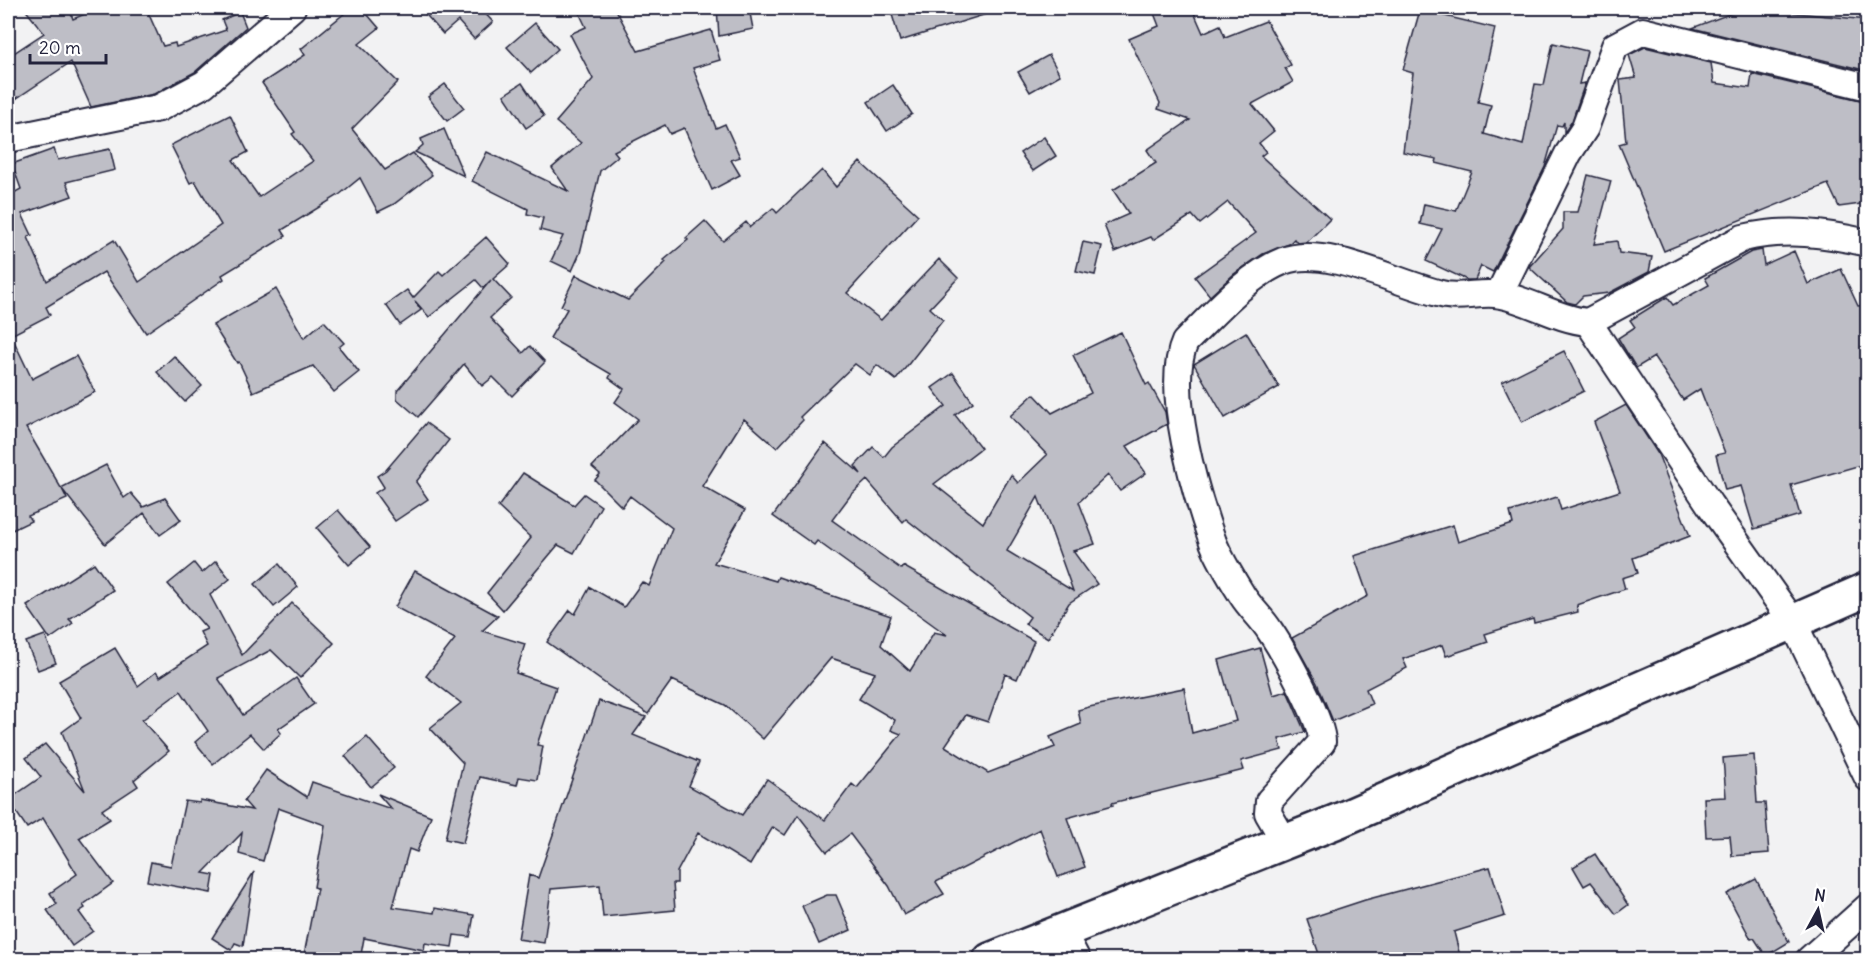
<svg xmlns="http://www.w3.org/2000/svg" width="1875" height="967" font-family="Delius,sans-serif">
<style>
.building{fill:#bebec6;stroke:#22223b;stroke-width:1.5;fill-rule:evenodd}
.lines{fill:none;stroke-linecap:round;stroke-linejoin:round}
.minor-casing{stroke:#22223b;stroke-width:30}
.major-casing{stroke:#22223b;stroke-width:38}
.minor{stroke:#fff;stroke-width:26}
.major{stroke:#fff;stroke-width:33}
</style>
<rect width="100%" height="100%" fill="#f2f2f3"/>
<filter id="ink" filterUnits="userSpaceOnUse"><feTurbulence type="fractalNoise" baseFrequency=".0167" numOctaves="2"/><feDisplacementMap in="SourceGraphic" scale="12" xChannelSelector="R" yChannelSelector="G"/><feConvolveMatrix kernelMatrix="1 2 1 2 8 2 1 2 1" color-interpolation-filters="sRGB"/></filter>
<g filter="url(#ink)">
<g class="building">
<polygon points="24,8 69,8 73,19 99,8 146,8 163,46 175,43 176,47 226,30 222,20 240,12 246,27 195,72 154,94 91,107 71,62 8,104 8,57 44,33"/>
<polygon points="351,8 362,8 379,28 359,44 398,82 352,129 385,170 413,153 432,175 394,204 378,212 360,178 339,195 282,230 286,236 222,275 224,279 146,333 104,272 46,307 50,315 11,335 32,379 76,356 95,392 26,428 61,488 106,465 124,498 131,493 143,507 165,498 181,520 160,535 144,513 105,544 62,489 67,499 28,516 31,521 8,532 8,186 12,194 21,189 12,164 54,149 58,160 110,149 115,170 66,182 72,196 22,214 32,235 28,237 47,281 114,240 139,282 221,225 195,181 190,183 171,145 230,115 248,152 233,160 259,197 313,161 292,134 295,132 262,83 305,55 301,49"/>
<polygon points="420,8 480,8 493,22 474,39 458,21 443,34"/>
<polygon points="577,8 615,8 638,51 711,30 720,60 693,68 716,128 725,124 740,157 731,160 740,175 712,190 684,128 670,134 665,125 614,151 618,156 600,171 580,253 572,271 551,261 563,236 540,230 543,218 527,214 528,209 472,181 487,152 568,191 552,168 581,143 556,122 593,79 570,34 586,27"/>
<polygon points="717,8 749,8 753,29 719,36"/>
<polygon points="890,8 992,8 993,12 900,41"/>
<polygon points="1152,8 1192,8 1203,33 1220,25 1225,37 1266,21 1291,65 1285,68 1293,82 1252,104 1274,131 1259,143 1266,152 1261,156 1330,219 1307,242 1297,243 1294,239 1289,244 1263,254 1234,274 1210,296 1195,277 1256,233 1228,202 1200,224 1192,215 1153,240 1151,237 1115,252 1104,225 1129,214 1113,190 1156,163 1147,150 1190,120 1158,109 1160,103 1129,39 1159,26"/>
<polygon points="1745,8 1868,20 1868,71 1692,28"/>
<polygon points="1420,10 1495,28 1478,102 1491,105 1484,134 1523,145 1535,84 1544,85 1553,43 1587,51 1579,84 1585,83 1572,121 1564,133 1564,122 1562,126 1557,125 1545,167 1493,272 1481,266 1475,280 1467,280 1426,261 1442,229 1420,224 1424,204 1456,211 1472,172 1436,163 1437,159 1403,152 1413,73 1403,70"/>
<polygon points="535,23 558,49 531,73 507,47"/>
<polygon points="1645,47 1711,63 1714,83 1750,88 1752,74 1868,102 1868,203 1839,207 1828,184 1664,251 1619,144 1626,142 1620,80 1636,78 1629,55"/>
<polygon points="1049,55 1060,75 1030,92 1018,72"/>
<polygon points="522,83 544,116 526,128 504,95"/>
<polygon points="445,84 464,108 447,121 428,97"/>
<polygon points="893,85 912,114 887,131 868,102"/>
<polygon points="444,129 464,176 415,152 423,145 421,139"/>
<polygon points="1044,137 1056,156 1033,171 1020,153"/>
<path d="M860 162 918 215 847 293 881 320 939 259 958 278 930 308 943 320 896 380 877 365 870 375 855 364 800 417 803 420 777 448 744 419 702 486 745 510 714 563 776 581 778 577 891 616 881 645 910 671 934 632 947 635 817 541 814 545 773 516 825 443 861 474 855 466 873 447 884 457 892 447 946 406 932 388 953 373 973 402 955 415 981 448 934 484 983 523 1011 475 1018 483 1047 455 1010 416 1034 394 1052 413 1091 393 1073 355 1121 332 1146 385 1149 383 1165 412 1167 424 1127 446 1146 473 1120 491 1108 475 1079 502 1095 544 1073 551 1097 584 1069 603 1048 638 1025 624 1030 617 906 519 903 522 867 480 850 496 832 520 901 569 903 566 1034 641 1017 679 1005 674 988 722 966 715 945 746 988 773 1055 747 1050 737 1081 724 1078 710 1089 707 1184 688 1192 733 1236 721 1219 660 1260 648 1273 695 1287 691 1305 732 1279 739 1282 750 1241 761 1244 770 1112 803 1113 805 1067 818 1085 867 1058 877 1040 829 936 882 944 894 904 915 889 886 850 834 827 852 798 815 785 835 773 827 750 865 698 833 677 872V883H673L675 910 603 917 600 885 551 889 544 943 518 939 529 875 538 878 599 701 646 717 633 735 699 762 689 786 742 815 767 779 825 820 852 784 857 788 901 734 891 730 895 720 859 699 875 673 831 658 763 739 725 705 672 680 648 714 547 642 570 610 575 614 590 587 624 607 642 582 649 586 672 528 630 496 622 507 595 480 600 474 592 467 638 419 615 402 624 389 609 378 611 374 550 338 567 309 561 306 576 275 628 300 666 262 664 260 688 240 686 238 705 221 723 241 746 222 750 227 773 208 777 213 822 170 836 187ZM1038 497 1051 530 1073 591 1007 551Z"/>
<polygon points="1588,175 1611,181 1594,244 1617,241 1619,253 1652,257 1649,272 1609,293 1583,296 1575,304 1567,302 1529,267 1563,229 1563,212 1578,212"/>
<polygon points="486,237 510,264 493,279 511,298 490,318 523,353 530,346 545,362 512,396 493,377 482,386 464,364 418,417 397,399 397,391 491,280 483,288 476,280 429,317 415,301 421,310 400,325 386,305 407,290 413,298 439,271 443,275"/>
<polygon points="1083,242 1102,246 1095,275 1076,271"/>
<polygon points="1762,250 1764,265 1794,251 1808,284 1841,269 1858,306 1868,305 1868,463 1791,485 1800,515 1754,529 1741,486 1725,490 1716,455 1725,453 1700,389 1683,400 1654,357 1636,368 1618,338 1635,327 1630,320 1667,297 1673,305 1709,285 1705,278 1751,252"/>
<polygon points="276,289 304,338 324,321 344,343 339,347 359,372 334,392 313,366 253,392 239,362 237,363 213,325"/>
<polygon points="1246,332 1279,387 1225,418 1194,364"/>
<polygon points="1564,351 1584,391 1522,422 1502,382"/>
<polygon points="174,356 202,386 185,402 157,372"/>
<polygon points="1626,405 1658,454 1690,536 1633,558 1638,573 1622,578 1625,589 1577,605 1578,612 1534,623 1533,619 1485,634 1488,642 1446,656 1442,645 1403,659 1407,668 1366,689 1372,704 1333,721 1317,683 1292,638 1368,596 1354,556 1453,525 1458,542 1513,524 1510,512 1557,497 1561,510 1620,491 1594,422"/>
<polygon points="426,423 449,440 416,482 428,499 395,521 375,493 384,487 377,476 386,470"/>
<polygon points="523,473 574,505 584,494 601,506 574,553 558,545 503,610 487,593 531,538 498,507"/>
<polygon points="338,510 370,547 349,565 317,528"/>
<polygon points="216,561 230,579 210,595 242,655 292,603 334,643 300,678 271,650 218,678 243,715 296,678 314,704 278,729 281,733 264,749 250,734 213,764 195,742 208,731 181,691 142,720 169,751 134,780 138,786 102,810 110,819 79,838 113,883 83,905 85,908 79,912 93,931 72,946 47,910 57,904 50,893 77,874 43,818 27,828 8,800 41,777 26,758 45,744 85,791 62,732 81,718 59,681 115,648 138,686 156,672 160,677 207,646 200,632 207,629 168,584 194,563 202,573"/>
<polygon points="94,563 113,590 69,619 73,623 50,639 27,606"/>
<polygon points="279,564 298,587 274,607 255,584"/>
<polygon points="415,571 498,616 482,631 525,644 516,673 556,687 537,745 543,746 537,780 519,777 517,785 480,777 463,843 445,839 463,763 430,728 461,703 426,676 455,639 395,607"/>
<polygon points="45,635 56,663 38,670 26,642"/>
<polygon points="367,737 394,768 371,787 345,756"/>
<polygon points="1754,755 1757,803 1765,803 1769,853 1732,856 1730,836 1706,837 1704,798 1726,797 1723,758"/>
<polygon points="266,770 307,797 312,782 391,809 378,794 431,816 417,852 409,849 393,907 434,913 435,908 474,915 470,937 454,935 452,947 425,943 424,950 364,938 360,960 303,960 317,888 314,887 325,825 278,808 263,861 239,854 242,833 203,873 214,875 211,893 147,881 151,862 171,866 185,801 200,803 200,800 252,810 244,801"/>
<polygon points="1595,854 1628,905 1616,914 1591,882 1584,886 1573,867"/>
<polygon points="1490,867 1505,916 1454,932 1461,960 1321,960 1307,919 1365,900"/>
<polygon points="254,872 243,946 235,943 231,950 212,938"/>
<polygon points="1756,879 1789,942 1766,956 1754,938 1751,939 1727,894"/>
<polygon points="827,895 836,895 851,930 819,944 802,906"/>
</g>
<g class="lines">
<defs>
<g id="minor">
<polyline points="8,139 159,108 204,84 292,8"/>
<polyline points="1499,294 1568,154 1585,128 1615,46 1643,31 1868,87"/>
<polyline points="1588,322 1710,505 1793,622 1868,778"/>
<path d="M1285 842 1268 813 1269 801 1322 742C1323 722 1283 650 1270 631 1262 618 1250 608 1242 595 1232 579 1220 560 1213 542 1196 495 1164 388 1185 342 1214 314 1246 276 1283 261 1328 244 1400 286 1446 295 1464 298 1484 291 1501 295 1531 301 1557 319 1588 322L1743 238C1786 228 1825 233 1868 243"/>
<polyline points="1062,931 1077,960"/>
<polyline points="1809,960 1868,907"/>
</g>
<polyline id="major" points="990,960 1340,820 1868,589"/>
</defs>
<use href="#minor" class="minor-casing"/>
<use href="#major" class="major-casing"/>
<use href="#minor" class="minor"/>
<use href="#major" class="major"/>
</g>
</g>
<rect width="1875" height="967" fill="none" stroke="#fff" stroke-width="30"/>
<rect x="15" y="15" width="1845" height="937" fill="none" stroke="#22223b" stroke-width="2" filter="url(#ink)"/>
<g transform="translate(1818 910) rotate(8)" stroke="#ffffff" stroke-width="4.5" paint-order="stroke">
<path d="M0-4.5L10 22L0 15L-10 22Z" fill="#22223b"/>
<text y="-9" font-size="16" font-weight="bold" text-anchor="middle" fill="#22223b">N</text>
</g>
<path d="M30 54v9h76v-9" fill="none" stroke="#22223b" stroke-width="3"/>
<text x="39" y="54" font-size="18" fill="#22223b" stroke="#ffffff" stroke-width="4.5" paint-order="stroke">20 m</text>
</svg>
